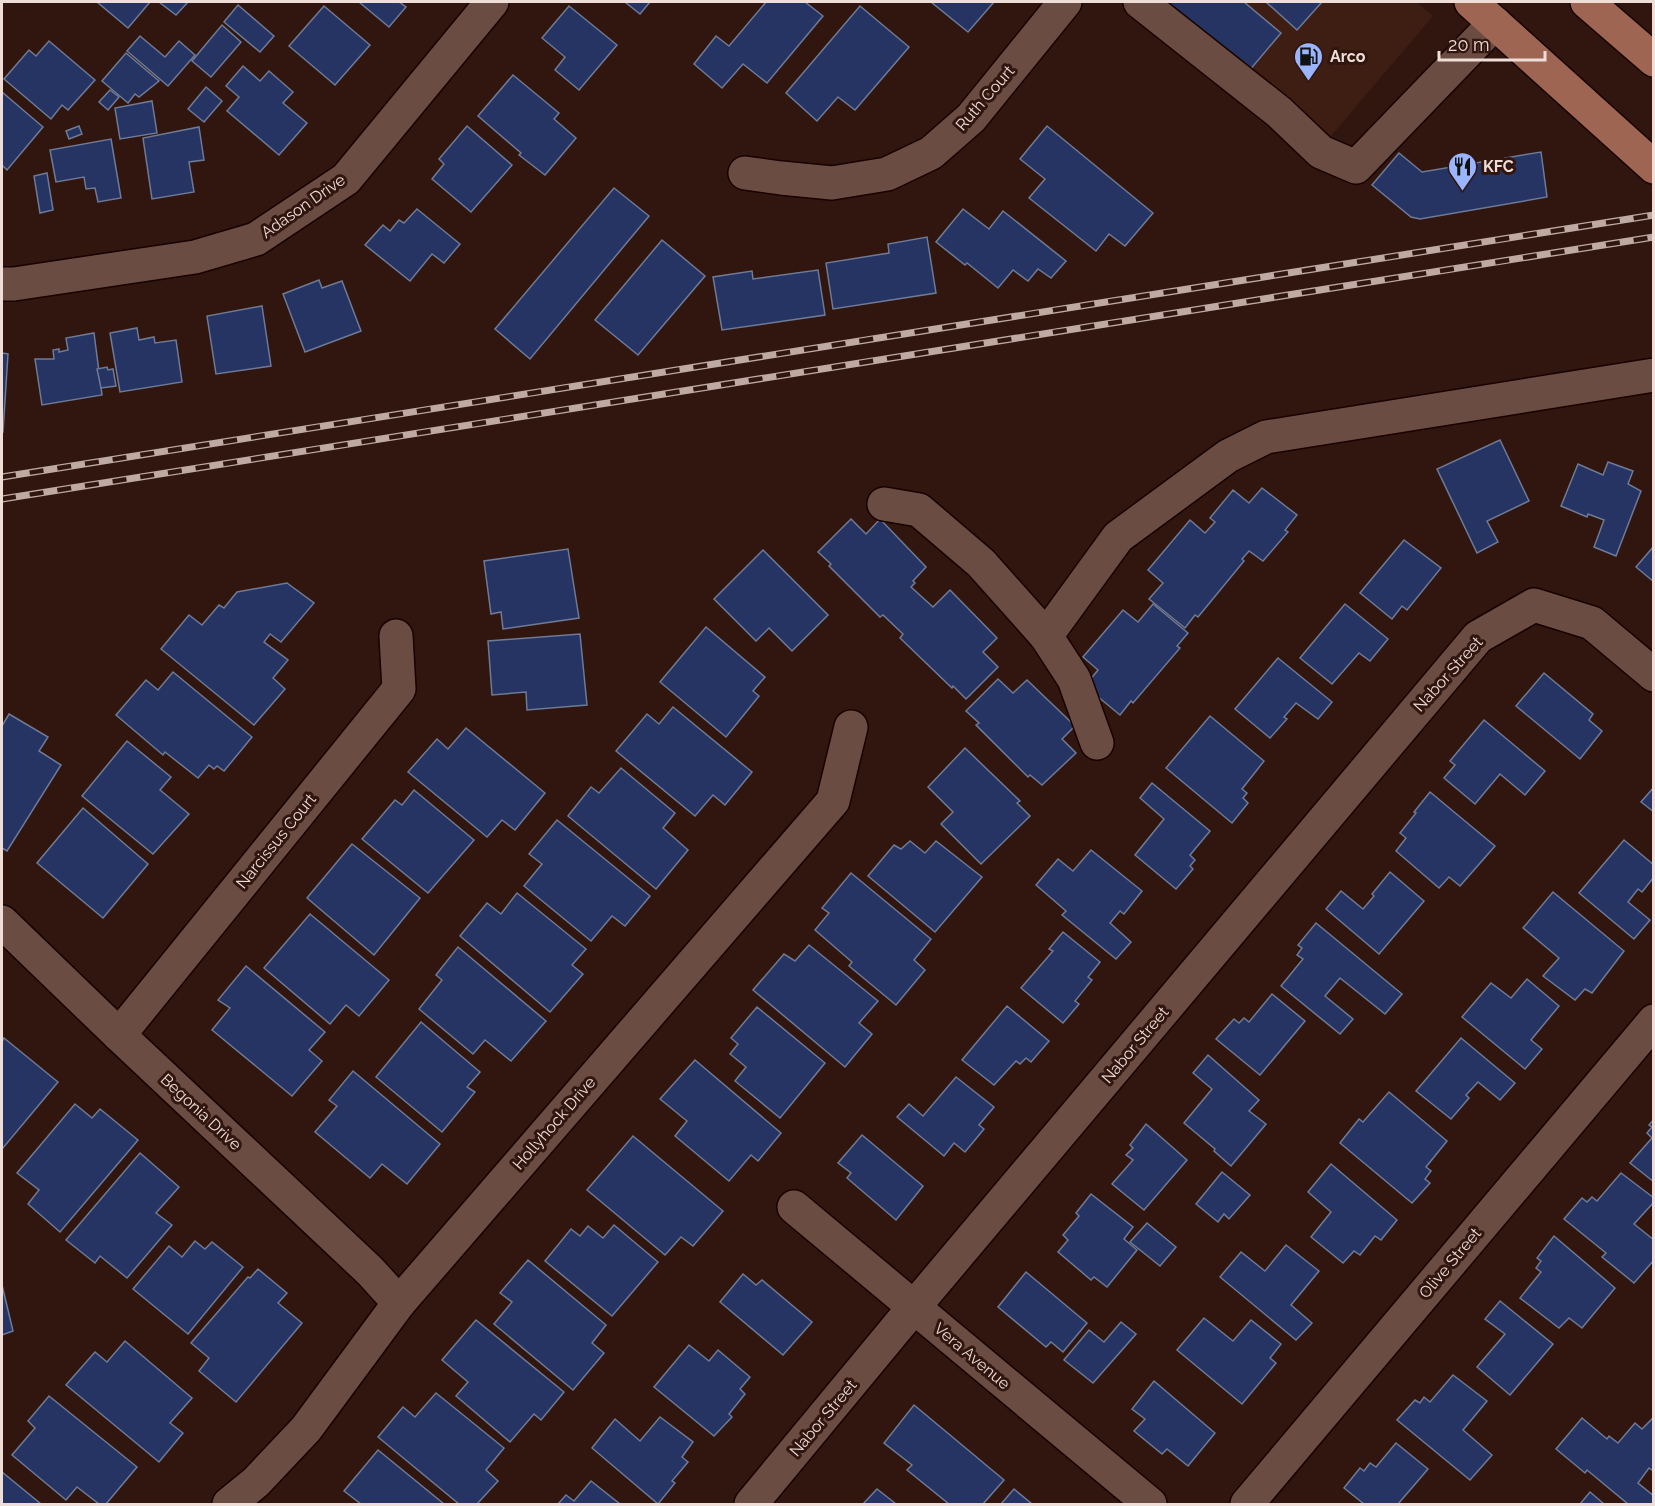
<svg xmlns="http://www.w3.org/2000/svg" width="1655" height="1506" font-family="Raleway,sans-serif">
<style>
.built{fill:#3e1e13}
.building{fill:#253463;stroke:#6f7a96;stroke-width:1.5}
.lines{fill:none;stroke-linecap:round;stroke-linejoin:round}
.minor-casing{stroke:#170200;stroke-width:36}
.major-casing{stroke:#170200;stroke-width:36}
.minor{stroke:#6b4c43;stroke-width:33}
.major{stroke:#9e6553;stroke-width:33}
.rail-casing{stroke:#beaaa3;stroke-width:7}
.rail{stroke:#30160e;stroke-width:4.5;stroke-dasharray:14;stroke-linecap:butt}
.labels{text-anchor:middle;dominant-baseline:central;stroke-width:6;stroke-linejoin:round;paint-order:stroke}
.poi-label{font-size:16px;font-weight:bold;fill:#efddd7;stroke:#30160e;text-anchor:start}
.street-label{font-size:16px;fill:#efddd7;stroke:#30160e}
</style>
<rect width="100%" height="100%" fill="#30160e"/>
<polygon class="built" points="1144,2 1416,2 1433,16 1320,149"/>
<g class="building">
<polygon points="97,2 150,2 128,28"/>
<polygon points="159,2 188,2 176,15"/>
<polygon points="359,2 399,2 406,7 389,27"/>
<polygon points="625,2 650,2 640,14"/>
<polygon points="766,2 805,2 823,16 767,83 743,64 722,88 694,64 716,36 729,46"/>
<polygon points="931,2 994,2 968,32"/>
<polygon points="1166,2 1244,2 1281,33 1249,71"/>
<polygon points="1266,2 1322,2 1297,30"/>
<polygon points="238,5 274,36 260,52 224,22"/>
<polygon points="324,6 370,45 335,85 289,46"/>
<polygon points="569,6 617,45 579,90 555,70 565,57 542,38"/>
<polygon points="860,6 909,47 855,110 838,97 817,121 786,93"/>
<polygon points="222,25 241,42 211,77 192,61"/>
<polygon points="140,36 165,57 179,41 195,55 168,86 127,51"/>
<polygon points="49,41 95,80 68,110 62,105 51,119 4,79 29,50 36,56"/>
<polygon points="126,53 159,81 139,97 135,94 128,103 102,81"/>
<polygon points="243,66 260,81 269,71 293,92 283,103 307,123 279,155 227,111 239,97 226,86"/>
<polygon points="513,75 559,113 554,119 576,138 545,175 519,155 521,153 478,116"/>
<polygon points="206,87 222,101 204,122 188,109"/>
<polygon points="110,90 119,97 108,110 99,102"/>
<polygon points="2,92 43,127 7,170 2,165"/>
<polygon points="152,101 157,133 120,139 115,108"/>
<polygon points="79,126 82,134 69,139 66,131"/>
<polygon points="467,126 512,165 471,212 432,179 444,164 439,159"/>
<polygon points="1047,126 1153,213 1125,246 1109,234 1096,251 1029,198 1045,179 1020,159"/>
<polygon points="199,127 204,160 189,162 194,192 152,199 143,138"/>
<polygon points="111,139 121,198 98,202 95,188 86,189 84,177 56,182 50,150"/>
<polygon points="1541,152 1547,197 1420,219 1411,217 1372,185 1399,153 1422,172"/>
<polygon points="47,173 53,210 40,213 34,176"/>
<polygon points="614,188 649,216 530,359 495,329"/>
<polygon points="417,209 460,244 444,263 432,254 410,281 365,245 383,225 390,231 399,220 404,223"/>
<polygon points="963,209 989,229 1003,211 1066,261 1051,278 1038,269 1028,281 1013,270 998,288 967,263 965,265 936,242"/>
<polygon points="927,237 936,293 833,309 826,263 889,253 888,244"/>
<polygon points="662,240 705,276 638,355 595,320"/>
<polygon points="818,270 825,315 722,330 713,277 752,271 753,279"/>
<polygon points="319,280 322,288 342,281 361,331 305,352 283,294"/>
<polygon points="262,306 271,366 216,374 207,316"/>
<polygon points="137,328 139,340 154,337 155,343 176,340 182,382 120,392 110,333"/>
<polygon points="94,333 102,395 42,405 35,359 54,359 53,350 59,349 59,352 68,350 66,338"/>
<polygon points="2,353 8,354 3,432 2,432"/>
<polygon points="107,367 108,370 113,369 116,386 101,388 97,369"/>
<polygon points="1500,440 1529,501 1487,521 1498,542 1477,553 1437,469"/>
<polygon points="1608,462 1633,471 1628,484 1641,491 1616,556 1594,547 1604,520 1588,514 1587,517 1561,506 1578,464 1603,475"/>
<polygon points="1262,488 1297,515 1285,530 1288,532 1263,561 1249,551 1242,559 1244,561 1198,617 1195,615 1185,628 1149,599 1163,583 1148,570 1190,520 1205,533 1215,522 1210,518 1233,490 1249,503"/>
<polygon points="851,519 866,534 880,519 926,567 913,581 915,583 911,587 933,607 950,590 997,638 983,652 998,667 966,699 953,686 952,688 900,638 903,634 883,615 880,617 829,566 831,564 818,552"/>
<polygon points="1404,540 1441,568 1407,610 1402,606 1392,619 1360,593"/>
<polygon points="1654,546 1654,582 1636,567"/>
<polygon points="568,549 579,618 503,629 501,612 491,614 484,561"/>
<polygon points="763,550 828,615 792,651 769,628 756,641 714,599"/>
<polygon points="287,583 314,603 281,642 270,634 264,642 288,660 273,678 285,689 254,725 161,649 189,615 202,625 219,605 224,608 237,592"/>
<polygon points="1153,604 1188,633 1177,646 1180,648 1133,703 1131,701 1120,715 1085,686 1098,670 1083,657 1123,610 1138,622"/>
<polygon points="1345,604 1388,639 1370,661 1359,653 1332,684 1300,658"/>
<polygon points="706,627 765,677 753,691 759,696 726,737 660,682"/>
<polygon points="580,634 587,705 527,710 526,692 492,695 488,641"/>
<polygon points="1278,658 1332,702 1318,719 1296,703 1284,717 1287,719 1270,738 1235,709"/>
<polygon points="173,672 252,737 224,771 217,766 214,769 209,765 198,778 165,752 163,755 116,715 146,680 158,690"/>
<polygon points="1544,673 1593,714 1589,720 1602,731 1580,759 1516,706"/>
<polygon points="998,679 1013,693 1027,680 1075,726 1062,739 1076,753 1042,785 1030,775 1028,777 976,725 979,723 966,711"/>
<polygon points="673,707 752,772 725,805 713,795 695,816 616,751 647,714 659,724"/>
<polygon points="9,714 48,737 39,751 61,765 7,851 2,848 2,726"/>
<polygon points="1210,716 1264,761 1242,789 1247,793 1243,798 1248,803 1232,823 1166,768"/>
<polygon points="1484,720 1545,771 1525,795 1500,774 1475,804 1444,778 1455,765 1450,761"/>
<polygon points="466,728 545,793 515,830 502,820 487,837 408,772 437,739 448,749"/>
<polygon points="127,741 171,777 160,790 189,814 153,854 82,796"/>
<polygon points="965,748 1020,801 1017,803 1030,816 981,864 941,824 953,812 928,787"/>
<polygon points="621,768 675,813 663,828 688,850 656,889 568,816 591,787 599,793"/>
<polygon points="1152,783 1210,831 1190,855 1195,860 1190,866 1193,869 1176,889 1135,855 1164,819 1140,798"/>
<polygon points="1654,787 1654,812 1641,802"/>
<polygon points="414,790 474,840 428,893 362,839 395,800 402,805"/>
<polygon points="1430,792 1495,846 1460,886 1449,877 1439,888 1396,851 1406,838 1400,833 1416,813 1414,812"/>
<polygon points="83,808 148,864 103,918 37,863"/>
<polygon points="557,820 650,896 625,926 612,916 591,941 524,886 542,864 529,854"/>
<polygon points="1624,840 1654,865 1654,877 1642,892 1638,889 1628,902 1650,920 1634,939 1579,893"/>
<polygon points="910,841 925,853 936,841 982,877 935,932 868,876 894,845 901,849"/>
<polygon points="352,844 420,898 374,955 307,898"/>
<polygon points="1091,850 1142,891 1124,914 1120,911 1110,923 1131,942 1116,959 1062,915 1066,911 1036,885 1058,859 1073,871"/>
<polygon points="1390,872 1424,901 1379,954 1326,909 1341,891 1363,909 1374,896 1372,894"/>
<polygon points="851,873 931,939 914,960 925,970 896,1005 849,966 852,962 815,930 829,913 822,908"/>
<polygon points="1553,892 1624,951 1592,993 1585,989 1575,1000 1543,976 1559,958 1523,928"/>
<polygon points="517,893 586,949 572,965 583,974 550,1012 460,936 487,903 501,914"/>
<polygon points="310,914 389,980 359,1016 346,1005 330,1024 264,968"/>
<polygon points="1316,923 1402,994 1385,1014 1340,978 1325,996 1353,1019 1340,1034 1281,986 1303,959 1297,955 1302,948 1298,945"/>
<polygon points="1063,932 1100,962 1088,977 1092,980 1075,1001 1079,1004 1063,1023 1021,988 1053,951 1049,949"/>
<polygon points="809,945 878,1001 859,1023 872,1034 845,1067 753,990 784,954 795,961"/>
<polygon points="458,947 546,1021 511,1061 485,1040 473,1054 419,1009 442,980 436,975"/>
<polygon points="246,966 325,1032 309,1050 322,1061 292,1096 212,1030 230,1008 218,1000"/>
<polygon points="1527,979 1559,1006 1531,1040 1542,1049 1525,1069 1462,1017 1491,983 1511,998"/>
<polygon points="1272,994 1305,1021 1260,1075 1216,1039 1234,1019 1239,1023 1244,1018 1249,1022"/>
<polygon points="1007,1006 1049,1041 1031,1062 1026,1058 1020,1064 1016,1061 994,1085 962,1060"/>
<polygon points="757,1007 825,1063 780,1118 735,1081 746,1067 730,1054 738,1044 731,1038"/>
<polygon points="421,1022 480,1072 467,1087 475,1092 442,1132 376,1077"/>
<polygon points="4,1038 58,1082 3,1148 2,1147 2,1042"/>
<polygon points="1461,1038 1515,1083 1500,1100 1478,1082 1466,1095 1469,1098 1451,1119 1416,1091"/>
<polygon points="1208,1055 1259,1100 1249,1111 1266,1124 1231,1166 1214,1151 1215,1149 1184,1123 1212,1089 1193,1073"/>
<polygon points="695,1060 781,1133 758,1161 751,1155 729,1181 675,1136 687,1121 660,1099"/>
<polygon points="353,1071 440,1144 407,1184 382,1164 370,1178 315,1132 337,1106 329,1100"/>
<polygon points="956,1077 994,1107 979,1125 984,1129 965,1152 954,1143 944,1156 897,1117 909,1104 923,1116"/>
<polygon points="1389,1092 1447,1141 1426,1167 1431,1171 1425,1179 1430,1183 1412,1203 1340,1143 1359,1119 1363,1122"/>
<polygon points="75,1104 92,1118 100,1109 138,1140 60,1232 28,1204 39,1190 17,1173"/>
<polygon points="1654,1119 1654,1182 1630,1163 1652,1138 1647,1133 1652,1127 1649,1125"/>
<polygon points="1146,1124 1187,1160 1144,1210 1112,1184 1133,1160 1126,1155 1133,1148 1130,1145"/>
<polygon points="862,1135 923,1186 896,1220 847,1178 851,1173 838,1163"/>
<polygon points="633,1136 723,1211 693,1246 681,1237 665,1255 587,1190"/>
<polygon points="140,1153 179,1187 156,1213 172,1225 127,1278 100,1256 95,1263 66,1240"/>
<polygon points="1331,1164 1397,1220 1381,1240 1375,1236 1360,1255 1354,1251 1343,1263 1311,1237 1331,1212 1308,1192"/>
<polygon points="1222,1172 1250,1195 1229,1219 1224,1214 1218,1222 1196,1204"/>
<polygon points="1621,1173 1654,1198 1654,1202 1634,1224 1654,1240 1654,1260 1634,1283 1602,1257 1606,1253 1564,1219 1582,1198 1587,1202 1592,1197 1597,1201"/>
<polygon points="1091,1194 1133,1227 1124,1239 1137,1250 1107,1287 1094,1277 1091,1280 1058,1252 1068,1240 1063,1235 1079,1216 1076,1213"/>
<polygon points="1147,1223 1176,1247 1160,1266 1130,1242"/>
<polygon points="614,1225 658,1262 612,1316 545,1261 571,1229 580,1236 588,1226 603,1238"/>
<polygon points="1554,1236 1615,1288 1582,1328 1569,1318 1559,1328 1520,1298 1541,1272 1536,1268 1541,1261 1537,1258"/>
<polygon points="195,1241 205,1249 212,1242 243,1267 188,1334 133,1289 169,1246 182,1257"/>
<polygon points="1286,1245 1319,1271 1291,1305 1312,1323 1296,1340 1220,1277 1241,1252 1265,1271"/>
<polygon points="528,1260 606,1325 592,1343 604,1353 573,1390 494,1324 512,1302 500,1293"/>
<polygon points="258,1269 287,1293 278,1303 302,1323 236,1402 199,1371 209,1358 191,1343 248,1277 250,1278"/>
<polygon points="1026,1272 1087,1323 1063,1352 1051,1342 1046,1347 998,1307"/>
<polygon points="743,1274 756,1285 762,1280 812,1322 783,1355 720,1302"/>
<polygon points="2,1285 13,1331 2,1335"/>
<polygon points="1500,1301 1553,1344 1510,1395 1477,1367 1505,1334 1485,1319"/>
<polygon points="1204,1318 1233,1341 1251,1320 1281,1344 1270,1358 1276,1363 1242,1404 1177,1350"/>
<polygon points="476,1320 564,1392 541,1420 534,1414 510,1442 456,1396 468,1382 442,1360"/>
<polygon points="1121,1322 1136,1334 1093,1383 1064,1360 1089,1330 1104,1342"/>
<polygon points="125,1341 192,1398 170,1423 183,1433 159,1462 66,1385 95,1352 107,1362"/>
<polygon points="689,1345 709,1361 718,1350 750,1377 740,1389 745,1394 729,1414 732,1417 714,1436 654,1387"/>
<polygon points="1453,1375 1487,1401 1463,1430 1492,1455 1470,1480 1397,1420 1415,1400 1420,1403 1424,1397 1430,1402"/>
<polygon points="1154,1381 1215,1433 1188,1466 1167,1449 1162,1454 1134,1431 1145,1419 1132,1409"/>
<polygon points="436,1393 504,1448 486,1470 498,1481 477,1504 459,1504 378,1437 403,1407 415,1417"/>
<polygon points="49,1396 137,1467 106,1504 99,1504 77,1487 66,1500 12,1455 35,1428 28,1421"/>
<polygon points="914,1405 1004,1480 983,1504 949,1504 907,1470 912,1465 884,1443"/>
<polygon points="660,1417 693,1442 682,1457 688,1462 672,1481 675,1483 658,1504 592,1448 615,1419 640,1441"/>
<polygon points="1582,1418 1607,1439 1609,1436 1618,1443 1635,1423 1642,1429 1652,1419 1654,1420 1654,1468 1652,1470 1649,1468 1638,1483 1654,1496 1654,1504 1628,1504 1587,1470 1585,1473 1556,1449"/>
<polygon points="1396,1443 1428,1469 1398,1504 1364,1504 1344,1488 1360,1468 1364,1471 1370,1463 1376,1467"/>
<polygon points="378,1450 444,1504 361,1504 344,1491"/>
<polygon points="2,1472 41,1504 2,1504"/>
<polygon points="591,1481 620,1504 558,1504 566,1495 574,1501"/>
<polygon points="877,1489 896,1504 863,1504"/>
<polygon points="1014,1489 1032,1504 1001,1504"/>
<polygon points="1590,1492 1604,1504 1580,1504"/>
</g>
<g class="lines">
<defs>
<g id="minor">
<polyline points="1140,2 1279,112 1321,152 1356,167 1495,23"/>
<polyline points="745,173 781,178 832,183 887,174 931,153 971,118 1065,2"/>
<polyline points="2,284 14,284 195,257 256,239 346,179 492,2"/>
<polyline points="884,504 919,510 981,563 1046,636 1118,537 1228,456 1266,437 1654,375"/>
<polyline points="1046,636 1074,679 1097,743"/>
<polyline points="2,922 119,1035 370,1271 399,1303"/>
<polyline points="119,1035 399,689 396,636"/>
<polyline points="794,1207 1150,1504"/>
<polyline points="229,1504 256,1482 306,1429 399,1303 833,801 851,727"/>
<polyline points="751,1504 914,1307 1478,637 1534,605 1592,623 1654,675"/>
<polyline points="1247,1504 1654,1021"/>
</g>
<g id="major">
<polyline points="1471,2 1654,167"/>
<polyline points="1587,2 1654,60"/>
</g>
</defs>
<use href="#minor" class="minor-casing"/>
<use href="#major" class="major-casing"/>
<use href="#minor" class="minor"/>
<use href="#major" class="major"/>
<defs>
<g id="rail">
<polyline points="2,477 1654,215"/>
<polyline points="2,499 1654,237"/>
</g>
</defs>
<use href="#rail" class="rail-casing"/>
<use href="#rail" class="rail"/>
</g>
<defs>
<symbol id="fuel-pin" viewBox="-11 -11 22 30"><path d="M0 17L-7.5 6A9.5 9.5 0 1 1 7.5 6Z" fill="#9ab5fd" stroke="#30160e"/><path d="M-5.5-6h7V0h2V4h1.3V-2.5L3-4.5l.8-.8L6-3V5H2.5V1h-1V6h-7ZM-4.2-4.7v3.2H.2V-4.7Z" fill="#111"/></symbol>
<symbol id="restaurant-pin" viewBox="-11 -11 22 30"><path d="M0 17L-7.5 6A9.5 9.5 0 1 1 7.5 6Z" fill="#9ab5fd" stroke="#30160e"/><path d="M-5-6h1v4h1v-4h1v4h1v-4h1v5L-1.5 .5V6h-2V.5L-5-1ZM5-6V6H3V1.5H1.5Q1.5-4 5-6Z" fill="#111"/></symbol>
</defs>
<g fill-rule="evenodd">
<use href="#fuel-pin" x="1292" y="40" width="33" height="45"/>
<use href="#restaurant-pin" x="1446" y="150" width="33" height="45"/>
</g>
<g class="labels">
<g class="poi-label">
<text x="1330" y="56">Arco</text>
<text x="1483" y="166">KFC</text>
</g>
<g class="street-label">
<text transform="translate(985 98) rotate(-49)">Ruth Court</text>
<text transform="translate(303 206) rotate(-35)">Adason Drive</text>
<text transform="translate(1448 674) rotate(-48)">Nabor Street</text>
<text transform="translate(276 841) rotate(-51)">Narcissus Court</text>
<text transform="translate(1135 1045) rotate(-50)">Nabor Street</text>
<text transform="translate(201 1112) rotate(43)">Begonia Drive</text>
<text transform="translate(554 1123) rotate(-49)">Hollyhock Drive</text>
<text transform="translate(1450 1263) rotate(-50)">Olive Street</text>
<text transform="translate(972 1356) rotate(40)">Vera Avenue</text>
<text transform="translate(823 1418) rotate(-50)">Nabor Street</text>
</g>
</g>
<rect width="1655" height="1506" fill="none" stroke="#efddd7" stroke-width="6"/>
<path d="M1439 51v9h106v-9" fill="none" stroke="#efddd7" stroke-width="3"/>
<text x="1448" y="51" font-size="18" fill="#efddd7" stroke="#30160e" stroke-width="4.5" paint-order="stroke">20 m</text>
</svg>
